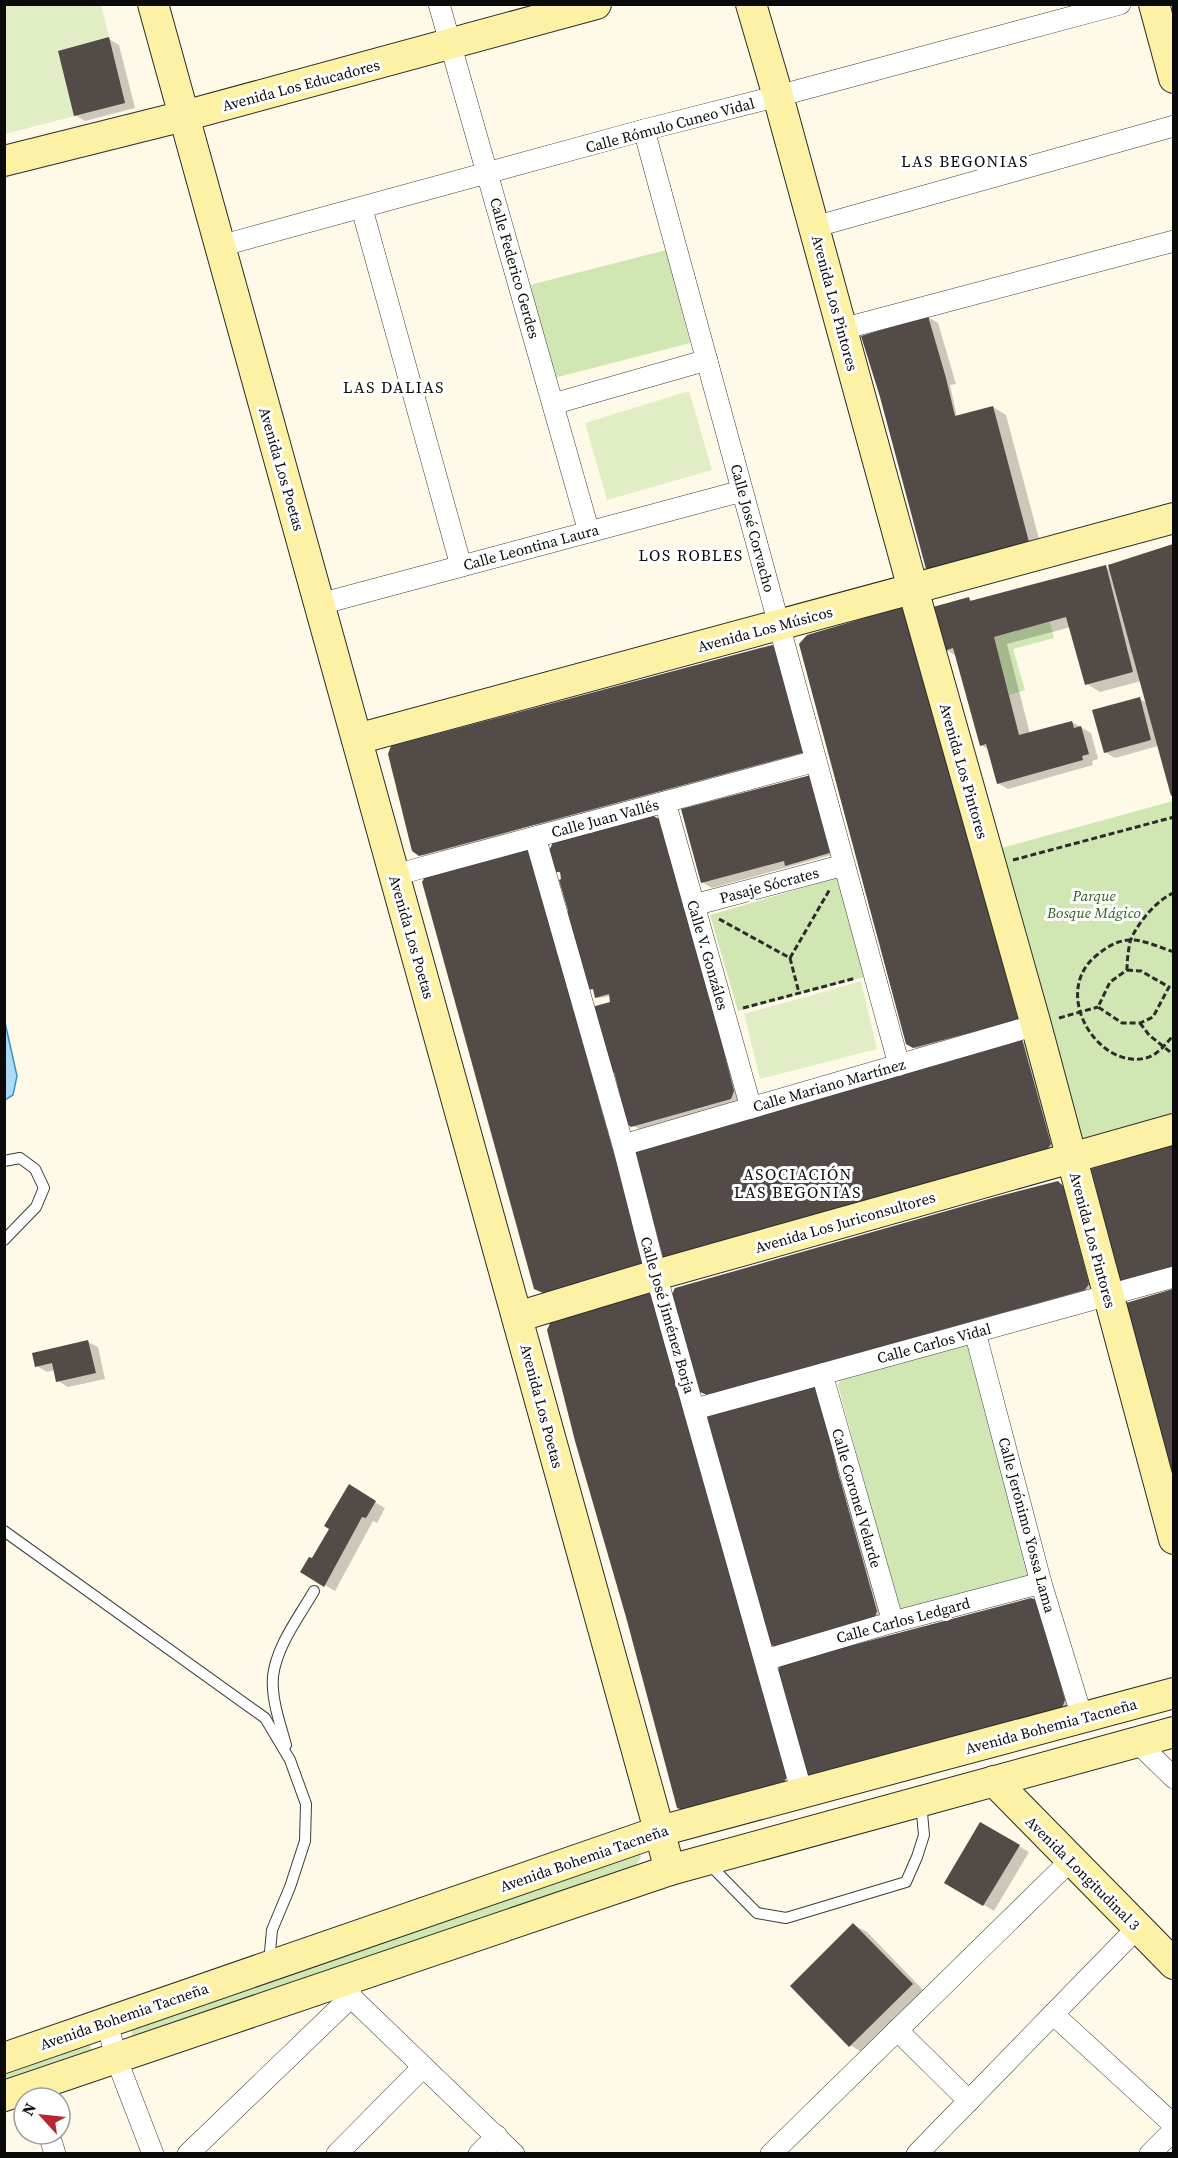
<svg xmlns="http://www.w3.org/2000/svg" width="1178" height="2158" font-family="'Source Serif 4',serif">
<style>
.green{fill:#d0e7b4}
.pitch{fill:#e1eec5}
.water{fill:#afdcf4;stroke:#3793c9;stroke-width:1.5}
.shadow{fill:#0003}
.building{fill:#534b47}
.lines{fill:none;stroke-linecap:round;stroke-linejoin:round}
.lane-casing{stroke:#3d3d3d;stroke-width:12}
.street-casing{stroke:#3d3d3d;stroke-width:22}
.secondary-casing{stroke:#2c2c2c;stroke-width:32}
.path{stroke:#2c2c2c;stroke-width:3;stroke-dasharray:6 3;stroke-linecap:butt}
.lane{stroke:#fff;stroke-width:10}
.street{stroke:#fff;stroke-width:21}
.secondary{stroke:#fdf1a5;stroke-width:30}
.labels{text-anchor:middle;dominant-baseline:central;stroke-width:6;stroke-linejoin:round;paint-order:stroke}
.street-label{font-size:15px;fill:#0a0a0a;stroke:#fff}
.park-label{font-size:15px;font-style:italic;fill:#2d5f1d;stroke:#fff}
.neighbourhood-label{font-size:16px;letter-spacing:1.5px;fill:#0a0a0a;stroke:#fff}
</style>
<rect width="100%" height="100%" fill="#fff9e8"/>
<g class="green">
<polygon points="666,250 690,343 554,378 530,285"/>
<polygon points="1050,622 1054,638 1013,649 1025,690 1009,695 994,637"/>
<polygon points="1173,801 1173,1120 1077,1146 998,849"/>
<polygon points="837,878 864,977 738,1011 710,915"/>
<polygon points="963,1343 968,1347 1031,1572 1028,1579 907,1612 898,1608 838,1385 842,1377"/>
<polygon points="638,1849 641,1857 637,1864 133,2038 129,2024"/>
<polygon points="87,2034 92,2052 5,2082 4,2063"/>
</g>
<g class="pitch">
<polygon points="4,5 101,5 125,103 5,134"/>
<polygon points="689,391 712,470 607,500 585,423"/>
<polygon points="861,981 877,1049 760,1079 744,1014"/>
</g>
<polygon class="water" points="4,1018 17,1076 13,1095 5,1100"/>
<g class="shadow">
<polygon points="109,39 119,45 135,108 85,121 75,115"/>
<polygon points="928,317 938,323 956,384 950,385 957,417 993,407 1006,415 1042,550 941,576 928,568"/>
<polygon points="1174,546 1174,795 1158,746 1115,758 1105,752 1140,699 1148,703 1141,681 1100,692 1087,684 1071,627 1007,644 1030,734 1072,722 1091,733 1098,759 1092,761 1093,765 1008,789 998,783 989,750 981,745 957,656 946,650 969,599 974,602 1105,567 1111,570 1110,566"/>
<polygon points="905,607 1024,1023 921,1051 907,1043"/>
<polygon points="813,751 539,828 534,825 504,834 505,837 443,853 440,851 423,856 413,850 389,754"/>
<polygon points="683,810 835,854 712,888 702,882"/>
<polygon points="652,816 740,1095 737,1102 639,1129 629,1123 614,1003 611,996 599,998 596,997 595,990 590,989 573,913 562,874 557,871"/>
<polygon points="523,850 613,1128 650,1265 551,1296 543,1292"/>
<polygon points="1022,1041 1028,1045 1057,1148 671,1261 947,1064"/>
<polygon points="1174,1146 1174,1271 1093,1170"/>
<polygon points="1057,1182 1064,1186 1095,1288 714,1398"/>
<polygon points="1174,1290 1174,1475 1127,1304"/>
<polygon points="88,1342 98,1347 105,1379 68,1387 58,1381 55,1370 47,1372 37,1366"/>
<polygon points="841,1479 883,1615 784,1649 838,1480"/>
<polygon points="349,1487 385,1508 377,1523 373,1521 335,1591 302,1572 312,1560 331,1529"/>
<polygon points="1031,1599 1071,1705 1068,1711 782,1665"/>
<polygon points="981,1824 1029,1852 994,1911 946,1882"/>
<polygon points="854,1925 867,1932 925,1992 863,2053 850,2045"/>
</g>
<g class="building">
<polygon points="109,37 125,103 74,116 58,51"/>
<polygon points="928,316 946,378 955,416 993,406 1029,542 926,569 880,397 861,336"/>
<polygon points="1173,544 1173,795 1171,796 1108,565"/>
<polygon points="1106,565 1133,672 1085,685 1066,617 994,637 1019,735 1072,721 1074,728 1081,726 1089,754 1082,756 1083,760 997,784 986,744 980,746 953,648 944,651 933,607 969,597 970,601"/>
<polygon points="905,606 1018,1020 913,1048 906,1044 799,644 807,635"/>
<polygon points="772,645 780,648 806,752 419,856 412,851 388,754 391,746"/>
<polygon points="1140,697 1151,740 1104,753 1092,710"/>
<polygon points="811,775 833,852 785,866 784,861 701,883 681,809"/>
<polygon points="652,815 659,819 664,834 705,977 734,1091 731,1099 631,1127 627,1124 614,1072 612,1072 592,1007 610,1002 609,994 595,998 593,989 588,990 581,959 578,958 567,913 568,911 559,880 561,879 560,872 555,872 549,851 554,840"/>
<polygon points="523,849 529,851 644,1261 641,1266 543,1293 534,1289 422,882 427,873"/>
<polygon points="1022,1039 1051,1144 1047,1150 663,1258 634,1147 947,1062"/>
<polygon points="1173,1145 1173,1267 1120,1281 1091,1169"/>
<polygon points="1058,1181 1063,1186 1089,1284 1085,1290 707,1395 700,1392 672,1294 675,1288 996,1197"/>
<polygon points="1173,1289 1173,1478 1126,1303"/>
<polygon points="648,1293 651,1295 787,1776 783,1785 683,1810 677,1808 626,1617 575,1441 547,1330 551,1321"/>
<polygon points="88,1340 96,1373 56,1382 52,1363 35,1367 32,1353"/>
<polygon points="811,1384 817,1387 838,1472 877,1611 874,1620 776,1647 769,1644 706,1419 711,1414"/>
<polygon points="349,1484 376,1501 366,1518 362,1517 324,1587 300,1572 309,1557 312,1558 329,1529 324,1526"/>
<polygon points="1031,1598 1037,1600 1065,1700 1062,1708 809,1776 804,1773 777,1672 781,1664"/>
<polygon points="980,1822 1020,1845 983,1906 944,1883"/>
<polygon points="853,1923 913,1984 849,2047 790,1986"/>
</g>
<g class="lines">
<defs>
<g id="lane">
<polyline points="4,1161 20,1158 35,1169 44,1188 36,1207 4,1240"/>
<polyline points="4,1531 265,1718 290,1760 306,1804 305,1841 290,1887 272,1930 269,1963"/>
<path d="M286 1745C280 1723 271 1699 273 1676 277 1645 299 1617 314 1591"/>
<polyline points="708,1863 757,1913 786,1918 906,1882 917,1857 924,1835 921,1802"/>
</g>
<g id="street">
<polyline points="439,4 589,532"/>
<polyline points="644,130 899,1065"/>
<polyline points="362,209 461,566"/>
<polyline points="814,227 1174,126"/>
<polyline points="220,246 644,130 778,96 1120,4"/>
<polyline points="842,329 1174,241"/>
<polyline points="553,404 707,360"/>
<polyline points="320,604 742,491"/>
<polyline points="665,802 751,1108"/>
<polyline points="535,837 623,1145 656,1275 802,1793"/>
<polyline points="395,875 816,761"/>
<polyline points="694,905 844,865"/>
<polyline points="623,1145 1036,1025"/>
<polyline points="975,1332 1041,1583 1082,1717"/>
<polyline points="822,1374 893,1622"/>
<polyline points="695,1409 1174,1277"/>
<polyline points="765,1660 893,1622 1041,1583"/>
<polyline points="1137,1742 1174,1778"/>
<polyline points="349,1979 351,1997 514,2154"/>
<polyline points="1053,2014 1174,2125"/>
<polyline points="107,2022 116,2058 153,2154"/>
<polyline points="897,2030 969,2101"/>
<polyline points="49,2134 55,2154"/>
<polyline points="188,2154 351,1997"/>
<polyline points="337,2154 423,2067"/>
<polyline points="479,2154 497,2136"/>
<polyline points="771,2154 1070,1861"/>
<polyline points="917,2154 1137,1928"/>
<polyline points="1150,2154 1174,2130"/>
</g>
<g id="secondary">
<polyline points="153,4 670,1870"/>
<polyline points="751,4 778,96 913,589 1036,1025 1174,1539"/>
<polyline points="1154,4 1174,78"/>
<polyline points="4,161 184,116 596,4"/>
<polyline points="357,739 1174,518"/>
<polyline points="517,1317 656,1275 1174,1129"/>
<polyline points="994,1781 1174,1964"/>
<polyline points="4,2058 660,1831 1174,1693"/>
<polyline points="4,2096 670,1870 1174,1732"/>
</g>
</defs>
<use href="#lane" class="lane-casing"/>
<use href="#street" class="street-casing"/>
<use href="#secondary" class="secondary-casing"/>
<g class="path">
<polyline points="1013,860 1174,817"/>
<polyline points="719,919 790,958 830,889"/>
<path d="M1174 952C1161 948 1143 939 1129 940 1116 941 1107 947 1097 955 1050 992 1097 1070 1146 1058 1158 1055 1167 1043 1174 1034"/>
<polyline points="790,958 799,993"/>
<polygon points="1127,970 1141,971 1169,987 1153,1017 1140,1023 1122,1023 1098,1007 1110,982"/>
<path d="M1127 970C1127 961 1128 952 1130 942 1135 926 1158 898 1174 893"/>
<polyline points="743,1008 856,978"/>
<polyline points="1059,1018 1098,1007"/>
<polyline points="1140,1023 1149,1035 1174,1055"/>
</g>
<use href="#lane" class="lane"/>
<use href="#street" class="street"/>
<use href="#secondary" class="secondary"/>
</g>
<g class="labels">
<g class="street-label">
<text transform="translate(301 85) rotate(-15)">Avenida Los Educadores</text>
<text transform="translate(670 125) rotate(-15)">Calle Rómulo Cuneo Vidal</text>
<text transform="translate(515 268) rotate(74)">Calle Federico Gerdes</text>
<text transform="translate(835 303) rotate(75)">Avenida Los Pintores</text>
<text transform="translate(282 469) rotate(74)">Avenida Los Poetas</text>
<text transform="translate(753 528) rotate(75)">Calle José Corvacho</text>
<text transform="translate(531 547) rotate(-15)">Calle Leontina Laura</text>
<text transform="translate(765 629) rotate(-15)">Avenida Los Músicos</text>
<text transform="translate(964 771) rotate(74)">Avenida Los Pintores</text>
<text transform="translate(605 818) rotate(-15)">Calle Juan Vallés</text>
<text transform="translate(769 885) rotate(-15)">Pasaje Sócrates</text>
<text transform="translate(412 937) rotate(74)">Avenida Los Poetas</text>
<text transform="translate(708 955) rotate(74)">Calle V. Gonzáles</text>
<text transform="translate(829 1085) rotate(-16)">Calle Mariano Martínez</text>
<text transform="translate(845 1222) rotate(-16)">Avenida Los Juriconsultores</text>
<text transform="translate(1093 1240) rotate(75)">Avenida Los Pintores</text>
<text transform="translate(668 1315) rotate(74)">Calle José Jiménez Borja</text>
<text transform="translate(934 1343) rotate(-15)">Calle Carlos Vidal</text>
<text transform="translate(542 1406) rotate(75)">Avenida Los Poetas</text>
<text transform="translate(857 1498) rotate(74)">Calle Coronel Velarde</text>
<text transform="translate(1027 1525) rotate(75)">Calle Jerónimo Yossa Lama</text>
<text transform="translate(903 1620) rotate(-15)">Calle Carlos Ledgard</text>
<text transform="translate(1051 1726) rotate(-15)">Avenida Bohemia Tacneña</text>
<text transform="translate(584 1858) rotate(-19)">Avenida Bohemia Tacneña</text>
<text transform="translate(1083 1873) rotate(45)">Avenida Longitudinal 3</text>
<text transform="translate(124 2016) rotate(-19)">Avenida Bohemia Tacneña</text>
</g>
<g class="park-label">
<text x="1094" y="895">Parque<tspan x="1094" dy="17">Bosque Mágico</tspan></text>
</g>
<g class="neighbourhood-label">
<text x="965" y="161">LAS BEGONIAS</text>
<text x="394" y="387">LAS DALIAS</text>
<text x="691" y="555">LOS ROBLES</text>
<text x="798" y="1174">ASOCIACIÓN<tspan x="798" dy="18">LAS BEGONIAS</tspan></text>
</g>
</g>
<rect width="1178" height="2158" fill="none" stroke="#0a0a0a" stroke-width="12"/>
<g transform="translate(42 2116) rotate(297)"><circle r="28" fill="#ffffff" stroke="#9d9d9d" stroke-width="1.5"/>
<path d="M0-4.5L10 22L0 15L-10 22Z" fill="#b62732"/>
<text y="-9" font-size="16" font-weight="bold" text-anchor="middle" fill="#0a0a0a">N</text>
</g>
</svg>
